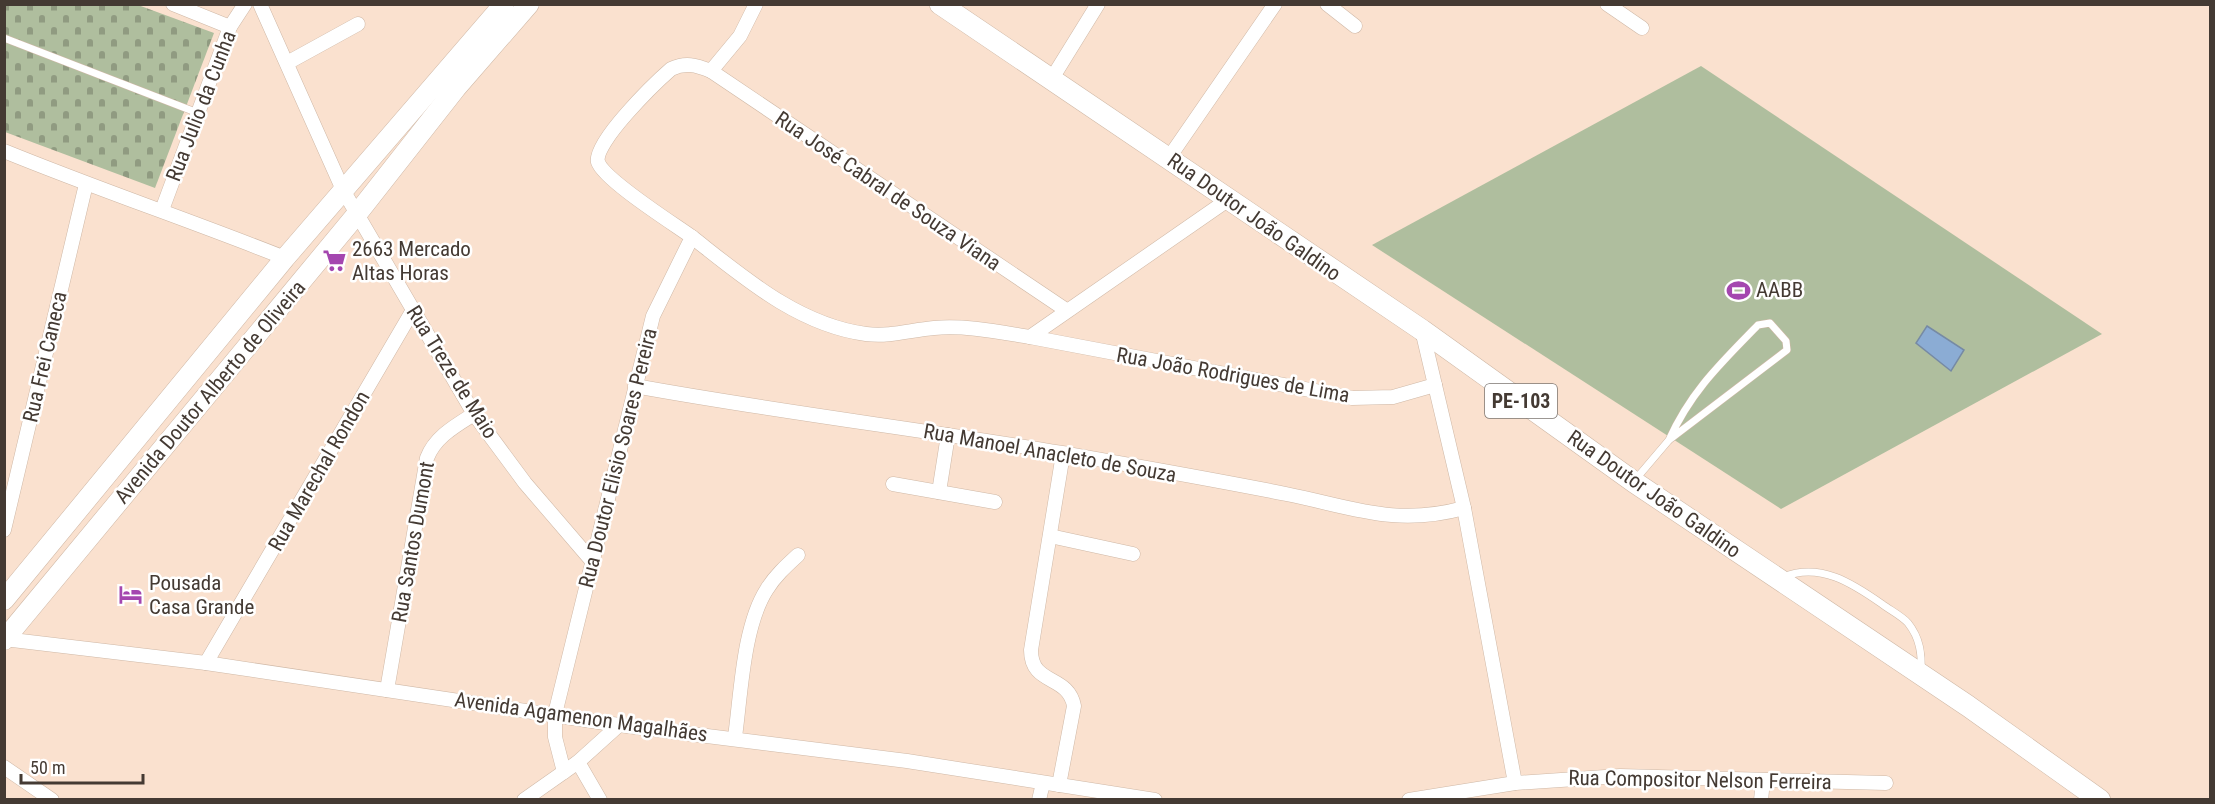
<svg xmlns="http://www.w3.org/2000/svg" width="2215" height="804" font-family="'Roboto Condensed',sans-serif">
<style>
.cemetery{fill:url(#cemetery-stones)}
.garden{fill:#afbe9e}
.water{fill:#8bacd4;stroke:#768aa4;stroke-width:1.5}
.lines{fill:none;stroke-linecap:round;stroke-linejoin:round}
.lane-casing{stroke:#cfb8a6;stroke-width:8}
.street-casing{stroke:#cfb8a6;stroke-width:15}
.secondary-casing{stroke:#cfb8a6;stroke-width:21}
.primary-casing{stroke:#cfb8a6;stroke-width:22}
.lane{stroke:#fff;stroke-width:7}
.street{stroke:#fff;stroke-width:14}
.secondary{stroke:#fff;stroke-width:20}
.primary{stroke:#fff;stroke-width:21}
.labels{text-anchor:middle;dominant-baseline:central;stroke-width:5;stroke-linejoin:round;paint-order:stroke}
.shield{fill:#fff;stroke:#7c7570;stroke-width:1.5}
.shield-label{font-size:20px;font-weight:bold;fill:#443a33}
.street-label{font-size:21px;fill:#443a33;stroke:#fff}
.poi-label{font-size:21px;fill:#443a33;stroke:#fff;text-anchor:start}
</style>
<defs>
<pattern id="cemetery-stones" width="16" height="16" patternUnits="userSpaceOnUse" patternTransform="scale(1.5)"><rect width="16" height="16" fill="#afbe9e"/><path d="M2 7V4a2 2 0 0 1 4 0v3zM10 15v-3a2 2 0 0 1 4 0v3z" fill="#909b81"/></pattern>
</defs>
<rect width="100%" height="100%" fill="#fae1cf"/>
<polygon class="cemetery" points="4,5 138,5 214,33 155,188 5,132"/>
<polygon class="garden" points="1701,66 2102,334 1781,509 1372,245"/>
<polygon class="water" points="1927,326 1964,350 1951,371 1916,343"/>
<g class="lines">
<defs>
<g id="lane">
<polyline points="4,38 198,113"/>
<path d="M1635 480 1669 440 1787 350 1786 341 1770 323 1758 325C1721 363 1691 391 1669 440"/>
<path d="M1783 577C1820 562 1852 583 1882 604 1890 610 1902 616 1908 623 1920 638 1922 654 1921 672"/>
</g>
<g id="street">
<polyline points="173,4 230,27"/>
<polyline points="260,4 343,190 474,414 525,483 592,561"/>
<polyline points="1327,4 1355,26"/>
<polyline points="1607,4 1642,28"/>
<polyline points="287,63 358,24"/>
<polyline points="711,71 1066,310"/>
<polyline points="1051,80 1098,4"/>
<path d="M4 151C97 189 192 221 285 258"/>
<polyline points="1168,159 1275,4"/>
<polyline points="162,210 230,27 245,4"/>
<path d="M692 237C743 277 798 325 866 334 890 337 911 330 934 328 965 325 999 332 1030 337L1229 199"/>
<polyline points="1422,330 1464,508 1515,783"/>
<polyline points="1030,337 1352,398 1393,397 1435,385"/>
<path d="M635 386C777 412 920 429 1062 453 1136 466 1211 479 1286 494 1352 507 1395 527 1464 508"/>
<polyline points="893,484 995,502"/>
<polyline points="939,492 948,435"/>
<polyline points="4,530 86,184"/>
<polyline points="1050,536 1133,554"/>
<polyline points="4,639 206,663 619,725 907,761 1155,800"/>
<polyline points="206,663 413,310"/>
<path d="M387 690 427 458C435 437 455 426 474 414"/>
<path d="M735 737C741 694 743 626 767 589 775 576 786 566 798 555"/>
<polyline points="578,762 600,800"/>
<polyline points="4,767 52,800"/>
<path d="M564 772 555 737V714L653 316 692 237C674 224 604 180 598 162 593 143 655 83 671 69 685 62 696 65 711 71L740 36 756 4"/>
<path d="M1059 785 1074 706C1068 674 1031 686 1031 650L1063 454"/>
<polyline points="524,800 578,762 619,725"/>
<polyline points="1039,800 1043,783"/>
<polyline points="1409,800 1515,783 1620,776 1886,783"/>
<polyline points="1761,800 1763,781"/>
</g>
<g id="secondary">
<polyline points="4,600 285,258 504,4"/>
<polyline points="4,640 357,214 456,88 529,4"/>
</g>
<polyline id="primary" points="940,4 1422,330 1634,482 1968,706 2100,800"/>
</defs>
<use href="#lane" class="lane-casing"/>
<use href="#street" class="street-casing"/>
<use href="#secondary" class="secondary-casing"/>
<use href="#primary" class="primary-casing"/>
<use href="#lane" class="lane"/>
<use href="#street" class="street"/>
<use href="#secondary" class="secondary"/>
<use href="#primary" class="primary"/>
</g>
<defs>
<symbol id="supermarket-bare" viewBox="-9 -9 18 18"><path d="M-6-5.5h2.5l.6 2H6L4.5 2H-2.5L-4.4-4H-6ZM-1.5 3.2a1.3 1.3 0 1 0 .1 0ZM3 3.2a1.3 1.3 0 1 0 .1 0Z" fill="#a446af" stroke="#fff" stroke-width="2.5" paint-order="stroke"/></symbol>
<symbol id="stadium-bare" viewBox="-9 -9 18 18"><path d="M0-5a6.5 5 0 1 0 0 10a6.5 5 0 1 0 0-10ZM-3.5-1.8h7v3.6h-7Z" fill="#a446af" stroke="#fff" stroke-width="2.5" paint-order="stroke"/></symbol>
<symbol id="hotel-bare" viewBox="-9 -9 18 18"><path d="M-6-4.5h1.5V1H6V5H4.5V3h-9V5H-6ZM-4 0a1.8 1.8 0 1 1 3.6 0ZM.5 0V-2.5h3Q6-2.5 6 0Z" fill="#a446af" stroke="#fff" stroke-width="2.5" paint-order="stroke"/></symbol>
</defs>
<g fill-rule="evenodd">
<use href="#supermarket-bare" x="318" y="244" width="33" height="33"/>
<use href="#stadium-bare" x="1722" y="274" width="33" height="33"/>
<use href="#hotel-bare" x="114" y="578" width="33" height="33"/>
</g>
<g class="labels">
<rect class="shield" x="1485" y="384" width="72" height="34" rx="4.5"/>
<g class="shield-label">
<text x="1521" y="401">PE-103</text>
</g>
<g class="street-label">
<text transform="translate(201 106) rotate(-69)">Rua Julio da Cunha</text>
<text transform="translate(888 191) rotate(34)">Rua José Cabral de Souza Viana</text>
<text transform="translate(1254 217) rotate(35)">Rua Doutor João Galdino</text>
<text transform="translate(45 357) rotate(-77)">Rua Frei Caneca</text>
<text transform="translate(452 372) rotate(58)">Rua Treze de Maio</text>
<text transform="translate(1233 375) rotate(10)">Rua João Rodrigues de Lima</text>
<text transform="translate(210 392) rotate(-50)">Avenida Doutor Alberto de Oliveira</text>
<text transform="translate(1050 453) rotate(10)">Rua Manoel Anacleto de Souza</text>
<text transform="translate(618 458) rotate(-76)">Rua Doutor Elisio Soares Pereira</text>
<text transform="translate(319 471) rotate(-60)">Rua Marechal Rondon</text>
<text transform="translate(1654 494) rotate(35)">Rua Doutor João Galdino</text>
<text transform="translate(413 542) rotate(-80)">Rua Santos Dumont</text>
<text transform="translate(581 717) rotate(8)">Avenida Agamenon Magalhães</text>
<text transform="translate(1700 780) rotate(1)">Rua Compositor Nelson Ferreira</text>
</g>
<g class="poi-label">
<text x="352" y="249">2663 Mercado<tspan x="352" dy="24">Altas Horas</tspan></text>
<text x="1756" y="290">AABB</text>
<text x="149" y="583">Pousada<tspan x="149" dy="24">Casa Grande</tspan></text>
</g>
</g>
<rect width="2215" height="804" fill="none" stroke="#443a33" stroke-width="12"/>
<path d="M21 774v9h122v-9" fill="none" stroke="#443a33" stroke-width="3"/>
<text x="30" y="774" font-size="18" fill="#443a33" stroke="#ffffff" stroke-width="4.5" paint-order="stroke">50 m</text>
</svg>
